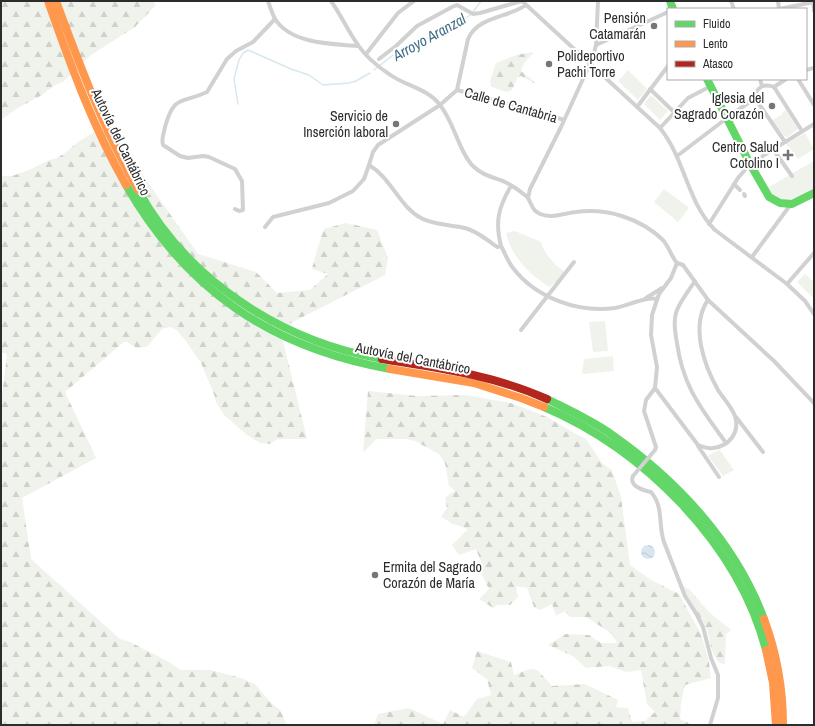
<svg xmlns="http://www.w3.org/2000/svg" width="815" height="726" font-family="'Archivo Narrow',sans-serif">
<style>
.forest{fill:url(#forest-firs)}
.park{fill:#f0f3eb}
.water{fill:url(#water-waves)}
.lines{fill:none;stroke-linecap:round;stroke-linejoin:round}
.stream{stroke:#d8e7ef;stroke-width:1.5}
.street{stroke:#d1d1d1;stroke-width:4}
.fast{stroke:#63d668;stroke-width:8}
.slow{stroke:#ff974d;stroke-width:8}
.jam{stroke:#b3261e;stroke-width:8}
.street-bridge{stroke:#d1d1d1;stroke-width:4}
.poi-dot{fill:#767676;stroke:#fff;stroke-width:1.5}
.labels{text-anchor:middle;dominant-baseline:central;stroke-width:4;stroke-linejoin:round;paint-order:stroke}
.poi-label{font-size:14px;fill:#2c2c2c;stroke:#fff;text-anchor:end}
.street-label{font-size:14px;fill:#2c2c2c;stroke:#fff}
.water-label{font-size:15px;font-style:italic;fill:#416f87;stroke:#fff}
</style>
<defs>
<pattern id="forest-firs" width="22" height="20" patternUnits="userSpaceOnUse"><rect width="22" height="20" fill="#f0f3eb"/><path d="M5 1l3.5 6h-7zM16 11l3.5 6h-7z" fill="#ced0ca"/></pattern>
<pattern id="water-waves" width="16" height="10" patternUnits="userSpaceOnUse"><rect width="16" height="10" fill="#d8e7ef"/><path d="M0 5q4-4 8 0t8 0" fill="none" stroke="#bac6cd"/></pattern>
</defs>
<rect width="100%" height="100%" fill="#fff"/>
<g class="forest">
<polygon points="1,1 153,1 156,5 135,27 91,55 63,82 55,85 42,95 16,109 1,120"/>
<path d="M533 52V54C527 59 523 63 521 71L536 83H534L521 76 518 77 512 90 507 92 492 87 490 81 496 63 516 55Z"/>
<polygon points="107,124 198,254 256,272 277,293 310,290 328,274 312,269 317,250 324,229 346,223 377,230 388,258 385,275 289,324 284,330 282,337 307,439 278,439 270,444 260,443 247,435 224,415 216,402 214,394 201,363 188,344 177,330 170,327 162,329 147,347 137,348 125,341 65,392 96,458 22,498 31,559 120,639 130,642 171,663 180,670 211,670 241,678 255,684 270,702 280,710 287,725 1,725 1,404 7,354 1,352 1,176 12,176 29,170 49,160 57,158 65,153 78,142"/>
<path d="M368 391 417 396 465 395 511 403 547 417 576 434 586 439 602 463 612 470 621 497 630 565 651 580 679 594 701 634 709 662 711 678 685 685 681 703 680 719 693 725H374L378 714 409 708 443 724 450 710 464 717 477 699 491 695 487 679 472 668 477 651 511 662 514 675C539 665 534 667 552 686L585 684 618 700 616 707 628 708 632 722 645 721 655 712 647 704 641 670 626 672 609 666 586 668 573 656 548 645 566 634 589 635 601 643H617L611 633 586 617H570L565 611 556 616 552 604 540 610 534 607 527 588 516 586 518 597 510 605H498L493 608 479 599 489 589 481 573 482 564 476 549 459 555 452 545 468 529 450 523V522L441 517 447 508 445 498 451 493 455 491 449 486 445 463 439 454 415 441 407 439H376L369 447 363 452Z"/>
<path d="M683 586 689 589 710 613 731 630 726 634 725 664C712 664 710 639 707 630 701 614 688 602 683 586Z"/>
</g>
<g class="park">
<polygon points="628,70 647,89 638,100 618,81"/>
<polygon points="651,95 668,111 660,120 644,104"/>
<polygon points="786,110 798,129 788,137 784,136 772,120 783,114 782,113"/>
<polygon points="805,133 814,149 798,159 786,144"/>
<path d="M814 161V189C796 198 782 210 767 188Z"/>
<polygon points="664,189 689,208 678,222 654,202"/>
<path d="M515 231 541 242C544 254 556 267 567 273L549 287C529 273 512 258 506 233Z"/>
<polygon points="805,274 814,282 814,294 812,297 797,282"/>
<polygon points="605,321 608,351 593,352 589,322"/>
<polygon points="613,356 614,371 584,374 582,373 584,359"/>
<polygon points="720,450 734,470 723,476 708,456 714,452"/>
</g>
<circle class="water" cx="648" cy="552" r="7"/>
<g class="lines">
<g class="stream">
<polyline points="473,12 481,1"/>
<polyline points="374,70 397,52 460,23 470,15"/>
<polyline points="238,104 234,79 239,60 243,53 248,50 291,69 309,75 323,85 349,83 356,81 370,73"/>
</g>
<g class="street">
<path d="M268 1C270 7 272 13 275 19 291 44 332 44 358 46"/>
<path d="M331 1C341 15 348 31 358 45 366 57 377 66 389 74 405 86 427 88 440 105 454 122 459 152 473 166 482 175 492 177 503 181 509 184 516 188 521 192 523 194 527 196 528 198 532 205 532 210 540 214 552 219 565 213 576 212 607 208 640 218 663 240 669 247 671 256 677 263"/>
<path d="M522 1 660 128C685 159 687 202 715 230L787 284 805 301 814 314"/>
<polyline points="731,1 734,9"/>
<polyline points="778,1 779,9"/>
<polyline points="813,1 814,11"/>
<polyline points="779,9 814,2"/>
<polyline points="596,45 668,12"/>
<polyline points="366,54 398,13 414,1"/>
<polyline points="379,59 396,46 417,26 452,7 457,5 473,14 480,13 522,1"/>
<polyline points="806,70 814,68"/>
<polyline points="760,79 762,86"/>
<polyline points="798,79 814,105"/>
<polyline points="774,87 802,131"/>
<polyline points="774,87 786,79"/>
<polyline points="650,89 675,113"/>
<polyline points="457,90 538,112 564,120"/>
<polyline points="755,98 785,142"/>
<polyline points="637,107 668,66"/>
<polyline points="660,128 688,98 711,86"/>
<polyline points="773,149 792,176"/>
<path d="M677 156 727 118 755 98C756 87 764 83 774 87"/>
<path d="M369 165C391 178 399 206 421 218 435 226 453 224 468 229 479 233 488 240 497 247L501 246C505 253 508 262 513 268 536 298 578 313 615 308 627 306 646 296 657 299"/>
<polyline points="734,184 740,190"/>
<polyline points="744,194 745,196"/>
<polyline points="528,198 530,189 561,127 593,57 596,45 598,1"/>
<path d="M235 209 239 211 243 210 242 181 235 169 209 157 203 156 188 158 180 156 163 145C161 138 164 134 165 127 174 94 182 104 207 92L227 59 236 51 253 42 275 19"/>
<polyline points="709,224 738,178 750,164 814,124"/>
<path d="M265 227 273 217 329 203 353 191 364 179 369 165 373 152 378 145 440 105 457 90 468 39C478 16 508 18 526 5"/>
<path d="M501 246C495 222 498 208 511 186"/>
<polyline points="752,257 791,204"/>
<path d="M677 263 671 278 659 294 652 315 651 335 657 367 655 388 698 445C703 447 708 449 713 448 730 446 740 432 735 416 731 406 723 398 718 390 704 365 690 326 708 300"/>
<polyline points="677,263 683,265 708,300 774,361 814,403"/>
<path d="M695 281C689 290 681 300 677 310 673 320 675 332 677 343 683 387 701 408 726 443"/>
<polyline points="787,284 814,253"/>
<polyline points="646,298 662,288"/>
<polyline points="521,330 574,262"/>
<polyline points="655,388 646,400 644,411 656,447 655,450"/>
<polyline points="736,417 763,452"/>
<polyline points="698,446 719,477"/>
<path d="M633 476C629 486 642 490 651 492 664 507 658 525 664 542L685 596 697 615 703 627 711 658 718 675V698L710 725"/>
</g>
<g class="fast">
<polyline points="670,1 673,9"/>
<polyline points="707,79 750,164 769,197 780,203 792,204 814,193"/>
<path d="M126 185C186 290 271 348 390 369"/>
<path d="M138 190C188 281 281 341 382 359"/>
<path d="M547 399C569 410 591 420 611 434 677 480 736 543 764 619"/>
<path d="M544 407C643 449 738 543 766 650"/>
</g>
<g class="slow">
<path d="M48 1C70 64 93 127 126 185"/>
<path d="M56 1C80 66 104 130 138 190"/>
<polyline points="390,369 474,383 521,398 544,407"/>
<path d="M764 619C777 654 783 688 783 725"/>
<polyline points="766,650 773,683 776,725"/>
</g>
<path class="jam" d="M382 359C438 368 494 375 547 399"/>
<polyline class="street-bridge" points="633,476 655,450"/>
</g>
<g class="poi-dot">
<circle cx="654" cy="26" r="4"/>
<circle cx="549" cy="64" r="4"/>
<circle cx="772" cy="106" r="4"/>
<circle cx="396" cy="124" r="4"/>
<path d="M786 149h4v4h4v4h-4v4h-4v-4h-4v-4h4z"/>
<circle cx="375" cy="575" r="4"/>
</g>
<g class="labels">
<g class="poi-label">
<text x="646" y="18">Pensión<tspan x="646" dy="16">Catamarán</tspan></text>
<text x="557" y="56" text-anchor="start">Polideportivo<tspan x="557" dy="16">Pachi Torre</tspan></text>
<text x="764" y="98">Iglesia del<tspan x="764" dy="16">Sagrado Corazón</tspan></text>
<text x="388" y="116">Servicio de<tspan x="388" dy="16">Inserción laboral</tspan></text>
<text x="779" y="147">Centro Salud<tspan x="779" dy="16">Cotolino I</tspan></text>
<text x="383" y="567" text-anchor="start">Ermita del Sagrado<tspan x="383" dy="16">Corazón de María</tspan></text>
</g>
<g class="street-label">
<text transform="translate(511 105) rotate(16)">Calle de Cantabria</text>
<text transform="translate(121 142) rotate(64)">Autovía del Cantábrico</text>
<text transform="translate(413 358) rotate(11)">Autovía del Cantábrico</text>
</g>
<g class="water-label">
<text transform="translate(429 37) rotate(-29)">Arroyo Aranzal</text>
</g>
</g>
<rect width="815" height="726" fill="none" stroke="#2c2c2c" stroke-width="4"/>
<rect x="667" y="8" width="140" height="72" fill="#ffffff" stroke="#ababab"/>
<rect x="675" y="21" width="20" height="6" fill="#63d668" stroke="#ababab"/>
<text x="703" y="28" font-size="12" fill="#2c2c2c">Fluido</text>
<rect x="675" y="41" width="20" height="6" fill="#ff974d" stroke="#ababab"/>
<text x="703" y="48" font-size="12" fill="#2c2c2c">Lento</text>
<rect x="675" y="61" width="20" height="6" fill="#b3261e" stroke="#ababab"/>
<text x="703" y="68" font-size="12" fill="#2c2c2c">Atasco</text>
</svg>
